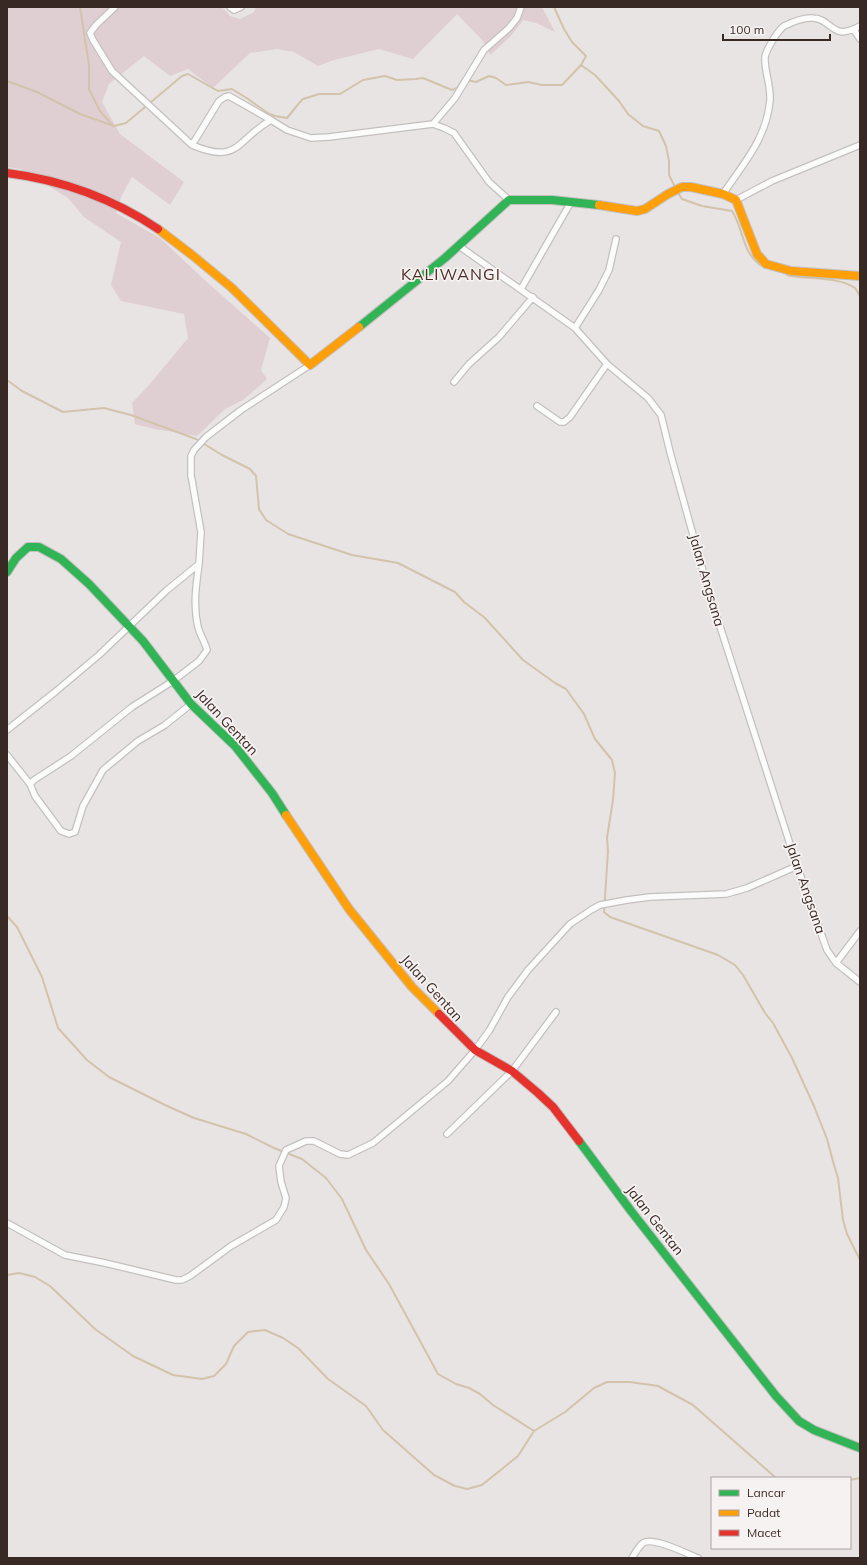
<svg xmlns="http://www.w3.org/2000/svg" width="867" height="1565" font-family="Mulish,sans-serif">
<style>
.green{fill:#e0cfd2}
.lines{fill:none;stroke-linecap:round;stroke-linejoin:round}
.stream{stroke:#d2c3aa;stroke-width:2}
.street-casing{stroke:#c4c0c0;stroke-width:8}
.fast-casing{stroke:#c4bfbf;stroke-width:10}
.slow-casing{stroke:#c4bfbf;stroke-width:10}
.jam-casing{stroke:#c4bfbf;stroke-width:10}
.street{stroke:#fcfbfb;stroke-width:5.5}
.fast{stroke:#30b455;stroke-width:8}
.slow{stroke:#ff9f0a;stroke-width:8}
.jam{stroke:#e5322d;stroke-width:8}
.labels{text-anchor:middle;stroke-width:3.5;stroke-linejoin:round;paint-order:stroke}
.street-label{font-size:14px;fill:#392924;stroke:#f7f2f2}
.quarter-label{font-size:16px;letter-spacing:1px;fill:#492c23;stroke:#f7f2f2}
</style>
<rect width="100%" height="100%" fill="#e8e4e4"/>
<path class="green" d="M7,7h215l8,9 10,3 14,-7 2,-5h286l13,25 -19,-9 -13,-3 -12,16 -21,19 -7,-14 -26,-27 -44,45 -34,-10 -45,11 -16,6 -24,-14 -17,-3 -27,4 -37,35 -25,-19 -18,7 -26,-20 -35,28 -7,18 18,32 64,48 -14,23 -38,-28 -10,18 -6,18 44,25 49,46 61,54 -9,32 6,9 -24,21 -18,9 -28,27 -42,-7 -20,-5 -3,-21 17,-18 39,-47 -4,-24 -63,-13 -10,-16 10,-43 -37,-25 -16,-19 -47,-29 -14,-2z"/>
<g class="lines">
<path class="stream" d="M80,7l9,58v24l11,22 13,15
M554,7l10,22 8,13 14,14 -5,9 14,10 24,26 9,13 15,12 16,5 7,15 3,15v14l6,12
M467,80l9,2 13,-6 7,2 10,7 22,-3 14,3h20l19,-20
M7,81l30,11 43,22 34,12 12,-3 56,-47 6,-2 30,17 14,-2 16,10 21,15 6,2 12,2 13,-16 3,-3 16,-5h21l23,-14 22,-4 12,4 19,-1 7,-1 29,12 5,-2 6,-9
M677,191l5,8 20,7 30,5c13,20 9,44 33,57
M787,275c19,5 51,1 68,13 2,2 3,6 5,8
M7,380l15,11 41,21 41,-4 27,7 65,24 26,16 28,14 6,7 3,33 7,11 22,14 64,21 46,8 57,29 9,10 21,16 38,42 32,23 11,6 18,25 11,25 17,21 3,13 -2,27 -6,38 1,13 -4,61 6,5 108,38 17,10 8,10 22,38 8,10 19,35 22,48 13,33 7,26 4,13 5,42 4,14 13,26
M7,916l10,11 25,50 16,51 29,32 22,17 56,28 29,13 52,16 28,14 28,11 24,19 16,21 24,51 23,34 49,90 18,10 13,4 11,6 13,11 41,26
M7,1275l12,-2 16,4 15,9 45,43 38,27 40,19 29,4 12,-3 12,-12 8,-18 14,-14 17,-2 18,8 15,10 30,31 38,27 17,24 51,45 21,11 12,3 15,-4 36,-29 16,-25 31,-19 29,-24 13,-6h23l28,4 35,19 83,73
M850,1480l10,-2"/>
<defs>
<path id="street" d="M115,7l-19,18 -6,8 3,7 19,31 80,74c47,20 44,-5 79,-25l16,10 24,8 18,-1 104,-13 11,4 10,5 35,49 20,18
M230,7l4,3 7,-3
M854,30l6,9
M433,124l22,-26 29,-48 25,-22 8,-10 4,-11
M192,145l27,-44 6,-4 4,-1 42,24
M723,194c20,-30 44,-56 47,-94 1,-14 -6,-30 -5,-43 1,-6 6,-14 9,-19 3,-4 6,-9 10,-12 8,-4 19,-9 29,-8 20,1 18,24 47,8
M736,200l36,-19 88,-36
M459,246l116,82 32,36 41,34 13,17 9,37 38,137 89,277 30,84 9,13 24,19
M521,289l50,-87
M575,328l24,-38 10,-20 7,-31
M454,382l15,-18 30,-27 34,-40
M537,406l23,16h4l6,-5 37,-53
M191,704l-26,21 -27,16 -35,29 -20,36 -8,26 -6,2 -8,-3 -26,-35 -5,-12 4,-4 37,-24 61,-49 41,-26 26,-20 8,-11c-2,-8 -7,-15 -9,-23 -5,-21 -2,-42 1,-63
M7,730l48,-38 44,-37 68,-65 32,-26 2,-32 -10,-57v-19l3,-6 12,-13 35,-27 69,-45
M7,755l23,29
M836,963l24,-32
M447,1134l65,-63 44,-59
M7,1223l58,32 40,8 71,17h6l8,-4 41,-30 45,-26 8,-13 2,-9 -5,-16 -2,-16 7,-16 20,-9h8l26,13 8,1 25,-12 75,-62 27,-31 14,-19 19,-34 20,-27 42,-46 21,-14 9,-5 27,-5 23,-3 76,-3 21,-6 50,-22
M632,1558c3,-5 7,-12 11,-15 10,-7 44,11 55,15"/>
<path id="fast" d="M359,327l86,-69 64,-58h43l47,5
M7,572l9,-14 12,-11h11l22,12 28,25 54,57 48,63 44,42 37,47 14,22
M579,1141l52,70 145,185 23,25 15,9 46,18"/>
<path id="slow" d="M599,205l38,6 8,-2 23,-15 14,-7h9l32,7 13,6 21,54 9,10 25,7 69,5
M158,229l34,26 40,33 78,77 49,-38
M286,815l63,94 63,78 27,27"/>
<path id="jam" d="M7,173c55,7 105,25 151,56
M439,1014l36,36 37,21 26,22 15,14 26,34"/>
</defs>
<use href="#street" class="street-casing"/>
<use href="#fast" class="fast-casing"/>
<use href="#slow" class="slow-casing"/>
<use href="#jam" class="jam-casing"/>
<use href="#street" class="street"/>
<use href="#fast" class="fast"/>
<use href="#slow" class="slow"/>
<use href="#jam" class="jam"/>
</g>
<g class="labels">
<g class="street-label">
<text transform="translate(707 580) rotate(74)" y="5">Jalan Angsana</text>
<text transform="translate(227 722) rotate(47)" y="5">Jalan Gentan</text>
<text transform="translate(806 888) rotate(71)" y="5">Jalan Angsana</text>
<text transform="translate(432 988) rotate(48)" y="5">Jalan Gentan</text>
<text transform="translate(655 1220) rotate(52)" y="5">Jalan Gentan</text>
</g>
<g class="quarter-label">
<text x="451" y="280">KALIWANGI</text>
</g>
</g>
<rect width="867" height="1565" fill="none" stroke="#392924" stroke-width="16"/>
<rect x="711" y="1477" width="140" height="72" fill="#f7f2f2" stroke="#aba2a0"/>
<rect x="719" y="1490" width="20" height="6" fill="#30b455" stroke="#aba2a0"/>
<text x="747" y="1497" font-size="12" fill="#392924">Lancar</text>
<rect x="719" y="1510" width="20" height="6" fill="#ff9f0a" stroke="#aba2a0"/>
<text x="747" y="1517" font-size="12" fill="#392924">Padat</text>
<rect x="719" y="1530" width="20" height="6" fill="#e5322d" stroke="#aba2a0"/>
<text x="747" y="1537" font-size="12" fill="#392924">Macet</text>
<path d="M723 34v6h107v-6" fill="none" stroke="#392924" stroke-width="2"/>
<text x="729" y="34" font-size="12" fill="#392924" stroke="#f7f2f2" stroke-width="3" paint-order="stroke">100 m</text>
</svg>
